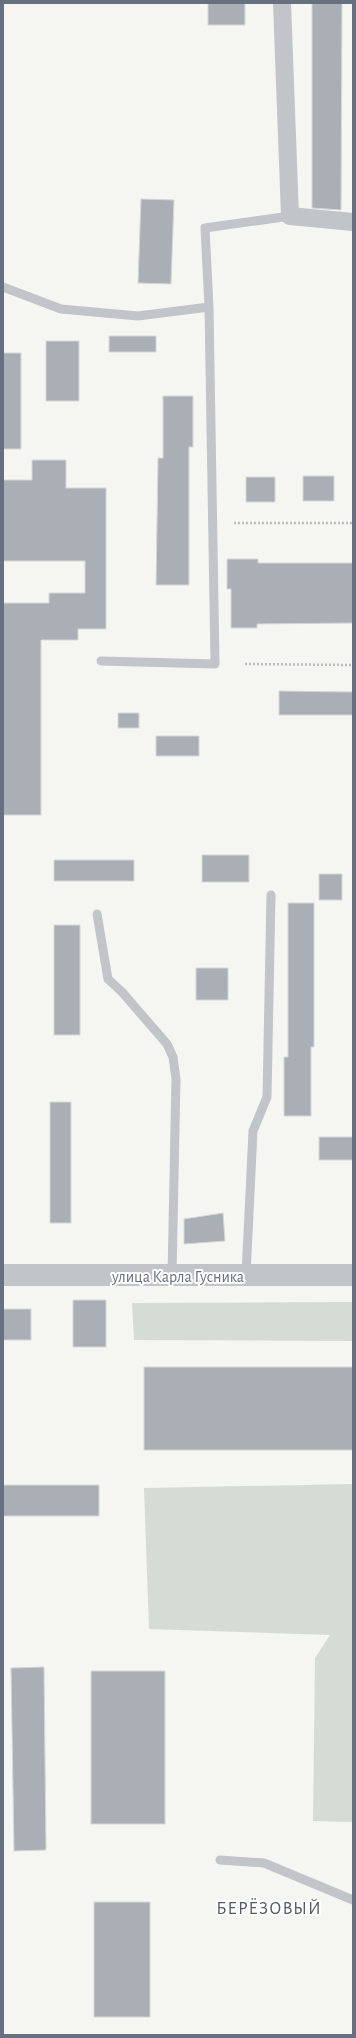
<svg xmlns="http://www.w3.org/2000/svg" width="356" height="2038" font-family="'Alegreya Sans',sans-serif">
<style>
.green{fill:#d5dcd4}
.building{fill:#aaafb6;stroke:#d6d7d5}
.lines{fill:none;stroke-linecap:round;stroke-linejoin:round}
.path{stroke:#bbbcbf;stroke-width:2.5;stroke-dasharray:2 2;stroke-linecap:butt}
.service{stroke:#c1c4c8;stroke-width:9}
.minor{stroke:#c1c4c8;stroke-width:18}
.tertiary{stroke:#c1c4c8;stroke-width:22}
.labels{text-anchor:middle;stroke-width:4;stroke-linejoin:round;paint-order:stroke}
.street-label{font-size:16px;fill:#677081;stroke:#fff}
.quarter-label{font-size:18px;letter-spacing:1px;fill:#545b66;stroke:#fff}
</style>
<rect width="100%" height="100%" fill="#f5f5f2"/>
<path class="green" d="M353,1302v39l-219,-1 -2,-37z
M353,1484v338l-40,-1 2,-163 15,-23 -181,-6 -5,-141z"/>
<path class="building" d="M208,3h37v22h-37z
M312,3h30l-1,207 -29,-2z
M141,199l33,1 -3,84 -33,-1z
M109,336h47v16h-47z
M46,341h33v60h-33z
M3,353h18v96h-18z
M163,396h30v51h-4v138h-33l2,-127h5z
M32,460h34v28h40v141h-28v11h-37v175h-38v-212h46v-10h36v-32h-82v-81h29z
M303,476h31v25h-31z
M246,477h29v25h-29z
M227,559h31v4h95v60l-96,1v4h-26v-39h-4z
M279,691l74,1v23h-74z
M118,713h21v15h-21z
M156,736h43v20h-43z
M202,855h47v27h-47z
M54,860h80v21h-80z
M319,874h23v26h-23z
M288,903h26v144h-3v69h-27v-59h4z
M54,925h26v110h-26z
M196,968h32v32h-32z
M50,1102h21v121h-21z
M319,1137h34v23h-34z
M223,1213l2,28 -41,3v-25z
M73,1300h33v47h-33z
M3,1309h28v31h-28z
M144,1367h209v83h-209z
M3,1485h96v31h-96z
M44,1667l2,183 -32,1 -3,-183z
M91,1671h74v153h-74z
M94,1902h56v115h-56z"/>
<g class="lines">
<path class="path" d="M234,523h119
M245,664l108,1"/>
<path class="service" d="M3,287l58,22 77,7 71,-9 -4,-79 85,-12
M101,661l114,3 -6,-357
M97,914l11,65 14,13 45,52 6,13 3,22 -4,197
M246,1275l7,-144 14,-34 4,-202
M220,1860l44,3 89,37"/>
<path class="minor" d="M282,3l8,213 63,6"/>
<path class="tertiary" d="M3,1275h350"/>
</g>
<g class="labels">
<g class="street-label">
<text x="178" y="1282">улица Карла Гусника</text>
</g>
<g class="quarter-label">
<text x="269" y="1914">БЕРЁЗОВЫЙ</text>
</g>
</g>
<rect width="356" height="2038" fill="none" stroke="#677081" stroke-width="8"/>
</svg>
